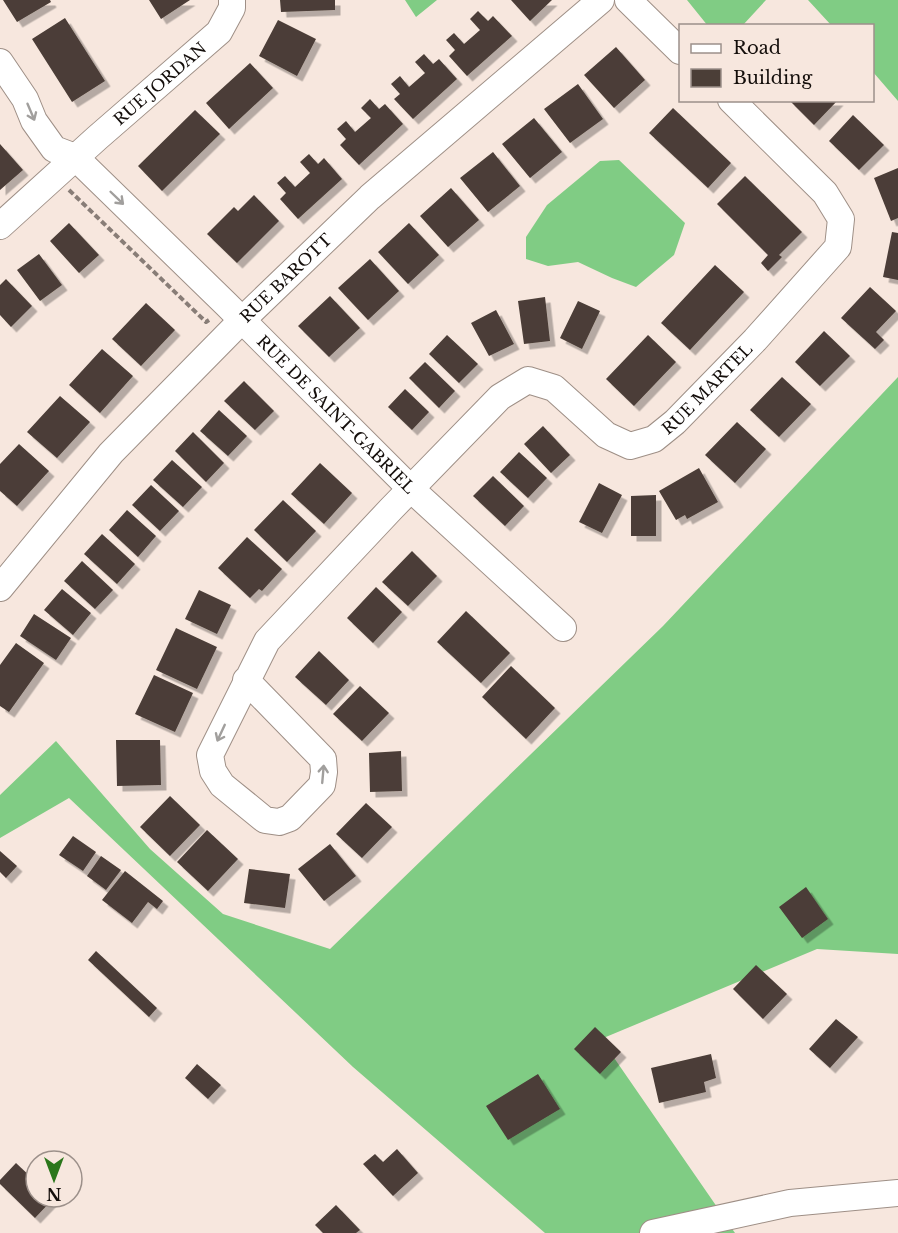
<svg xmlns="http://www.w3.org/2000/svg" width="898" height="1233" font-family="'Libre Baskerville',serif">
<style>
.forest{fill:#80cc84}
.building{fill:#4b3e37;filter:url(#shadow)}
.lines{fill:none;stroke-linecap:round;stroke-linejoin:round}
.minor-casing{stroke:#9e8f86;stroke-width:28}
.path{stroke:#887d77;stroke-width:4;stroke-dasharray:6 3;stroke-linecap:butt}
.minor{stroke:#fff;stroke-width:26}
.oneway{stroke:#a19f9d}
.labels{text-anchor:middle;stroke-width:6;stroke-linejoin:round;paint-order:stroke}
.street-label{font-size:16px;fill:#140e0b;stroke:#f7e7de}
</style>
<defs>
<filter id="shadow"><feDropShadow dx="5.5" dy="5.5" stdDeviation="0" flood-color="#0004"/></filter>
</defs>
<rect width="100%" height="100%" fill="#f7e7de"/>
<path class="forest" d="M405,0h32l-21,17z
M687,0h79l-23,25 -35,1z
M808,0h90v101l-25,-29 -1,-46 -41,-1z
M619,160l66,63 -11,32 -38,32 -24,-9 -34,-16 -30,4 -22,-7v-22l21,-32 53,-44z
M898,377v577l-81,-5 -216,90 134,194h-190l-192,-166 -284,-269 -69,40v-43l56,-54 94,108 73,65 107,35 333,-323z"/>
<path class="building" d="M3,0h47l1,2 -34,20z
M149,0h41l-29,19z
M280,0h55v10l-54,2z
M511,0h41l-22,21z
M478,11l10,10 5,-5 19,20 -45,40 -18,-20 6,-6 -9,-10 8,-7 10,11 16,-14 -10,-11z
M65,18l40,63 -33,21 -40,-63z
M278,20l38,19 -19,37 -38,-20z
M616,47l29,33 -31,28 -30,-33z
M424,54l9,10 6,-5 18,20 -44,40 -19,-20 6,-5 -9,-10 9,-8 9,11 16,-14 -10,-11z
M250,63l23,25 -44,41 -23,-26z
M578,84l25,35 -33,24 -26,-34z
M370,99l9,10 6,-5 18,20 -44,41 -19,-20 6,-6 -9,-10 9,-8 9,11 16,-14 -10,-10z
M789,100h49l-24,25z
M673,108l58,55 -23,25 -59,-55z
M195,110l25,24 -58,57 -24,-25z
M853,115l31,30 -25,25 -30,-29z
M534,118l28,34 -32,26 -28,-34z
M0,144l23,26 -23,20z
M493,152l27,34 -32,26 -28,-34z
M309,154l9,10 6,-6 18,21 -44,40 -18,-20 6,-6 -9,-10 8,-7 10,11 15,-14 -10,-11z
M898,168v50l-7,3 -17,-43z
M745,176l57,56 -23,23 3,2 -14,14 -7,-8 7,-8 -51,-51z
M451,188l28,32 -31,27 -28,-31z
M254,195l25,26 -42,42 -30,-29 27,-27 4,4z
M69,223l30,32 -20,18 -29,-32z
M409,223l30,32 -31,29 -30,-32z
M892,232l6,1v47l-15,-3z
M39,254l23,31 -22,16 -23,-31z
M370,259l29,32 -31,29 -30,-32z
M715,265l29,27 -54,58 -29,-27z
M6,279l26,27 -21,21 -11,-12v-30z
M870,287l26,24 -20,21 8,8 -9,9 -34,-31z
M330,296l30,32 -31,29 -31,-31z
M545,297l5,44 -26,3 -6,-43z
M578,301l22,10 -18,38 -22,-11z
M146,303l29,27 -34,36 -29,-27z
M496,310l18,34 -25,12 -18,-33z
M824,331l26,25 -30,30 -25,-24z
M447,335l31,29 -19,19 -30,-29z
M648,335l28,27 -42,44 -28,-27z
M102,349l31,27 -33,37 -31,-28z
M425,362l30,29 -16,17 -30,-30z
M782,377l29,27 -32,33 -29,-27z
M244,381l30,30 -19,19 -31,-29z
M405,389l24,23 -17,18 -24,-23z
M60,396l30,26 -33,36 -30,-26z
M219,410l28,26 -19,20 -28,-25z
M737,422l29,27 -31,34 -30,-28z
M543,426l27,29 -19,18 -27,-29z
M193,432l31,31 -18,19 -31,-31z
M19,444l30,27 -32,35 -17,-15v-27z
M519,452l28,26 -19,20 -28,-26z
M172,460l30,27 -19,20 -30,-27z
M320,463l32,30 -28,31 -33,-30z
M699,468l19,34 -31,17 -2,-4 -9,5 -17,-29z
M493,476l31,30 -19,20 -32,-30z
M599,483l23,12 -20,38 -23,-11z
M151,485l28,26 -19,20 -28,-26z
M656,495v41h-25v-40z
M283,500l33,31 -29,31 -33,-32z
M127,510l29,26 -18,21 -29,-27z
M102,534l33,30 -18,20 -33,-30z
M247,537l35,32 -20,22 -3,-2 -9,9 -32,-30z
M412,551l25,25 -29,30 -26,-24z
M82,561l31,29 -18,19 -31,-28z
M376,587l26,25 -29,31 -26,-25z
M62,589l29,24 -18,22 -29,-25z
M199,590l32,15 -14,29 -32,-15z
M466,611l44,42 -29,30 -44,-41z
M34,614l37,24 -15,22 -36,-24z
M176,628l41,19 -20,42 -41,-19z
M16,643l28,20 -35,49 -9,-6v-41z
M319,651l30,29 -23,25 -31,-28z
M511,666l44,42 -29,31 -44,-42z
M154,675l39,18 -18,39 -40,-18z
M360,686l29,27 -27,28 -29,-27z
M116,740h44l1,45 -44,1z
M401,751l1,40 -32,1 -1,-39z
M170,796l30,29 -30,31 -30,-29z
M366,803l26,24 -30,31 -26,-24z
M207,830l31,29 -30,32 -31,-29z
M73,836l23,16 -13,19 -24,-16z
M330,844l26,32 -32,25 -26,-32z
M0,851l17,15 -11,12 -6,-6z
M101,856l20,14 -15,20 -19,-14z
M249,869l41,5 -5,34 -41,-5z
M125,871l38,30 -6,8 -9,-7 -16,21 -30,-23z
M806,887l22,32 -26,19 -23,-31z
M96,951l61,57 -8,9 -61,-57z
M756,965l31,29 -24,25 -30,-30z
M836,1019l22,18 -28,31 -21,-19z
M595,1027l26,25 -21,22 -26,-25z
M711,1054l5,24 -12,4 2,10 -47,11 -8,-35z
M197,1064l24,21 -13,14 -23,-21z
M538,1074l22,35 -52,31 -22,-34z
M397,1149l21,24 -25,23 -30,-32 12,-10 8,8z
M16,1163l20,19v15h16l1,2 -18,19 -35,-34v-4z
M336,1205l24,25 -4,3h-33l-8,-8z"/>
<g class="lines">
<defs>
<g id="minor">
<path d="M628,0l52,51"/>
<path id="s1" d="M0,62l25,37 9,22 20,28 21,8 151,147 185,185 152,139"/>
<path id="s2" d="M0,226l97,-88 122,-106 13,-24v-8"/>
<path id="s3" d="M0,588l111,-135 131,-133 128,-123 231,-197"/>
<path id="s4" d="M246,680l77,79 1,13 -2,13 -32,33 -11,4 -14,-2 -43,-35 -9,-14 -3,-16 57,-114 124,-132 109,-112 28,-17 26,8 52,47 24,11 24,-7 21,-17 80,-82 83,-93 3,-28 -16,-26 -94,-93"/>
<path d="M653,1233l137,-30 108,-10"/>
</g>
</defs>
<use href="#minor" class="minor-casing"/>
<path class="path" d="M69,190l137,132 3,-2"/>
<use href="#minor" class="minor"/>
</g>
<defs><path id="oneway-shaft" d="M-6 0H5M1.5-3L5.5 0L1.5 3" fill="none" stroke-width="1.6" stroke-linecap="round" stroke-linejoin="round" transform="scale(1.5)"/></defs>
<g class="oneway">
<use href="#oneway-shaft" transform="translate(31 112) rotate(67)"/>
<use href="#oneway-shaft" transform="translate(117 198) rotate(44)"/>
<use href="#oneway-shaft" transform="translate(221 733) rotate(115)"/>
<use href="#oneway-shaft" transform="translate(323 774) rotate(-85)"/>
</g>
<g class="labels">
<g class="street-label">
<text dy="6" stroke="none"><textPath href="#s2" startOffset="214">RUE JORDAN</textPath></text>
<text dy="6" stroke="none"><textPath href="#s3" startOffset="422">RUE BAROTT</textPath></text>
<text dy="6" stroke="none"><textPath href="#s4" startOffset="1016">RUE MARTEL</textPath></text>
<text dy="6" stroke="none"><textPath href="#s1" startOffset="492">RUE DE SAINT-GABRIEL</textPath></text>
</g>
</g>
<rect x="679" y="24" width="195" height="78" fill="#f7e7de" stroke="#9c908a" stroke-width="1.5"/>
<rect x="691" y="44" width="30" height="9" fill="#ffffff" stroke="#9c908a" stroke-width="1.5"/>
<text x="733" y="54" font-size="18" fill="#140e0b">Road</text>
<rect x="691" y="69" width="30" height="18" fill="#4b3e37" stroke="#9c908a" stroke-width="1.5"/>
<text x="733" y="84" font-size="18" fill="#140e0b">Building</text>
<g transform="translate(54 1179) rotate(180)"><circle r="28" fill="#f7e7de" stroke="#9c908a" stroke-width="1.5"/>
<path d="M0-4.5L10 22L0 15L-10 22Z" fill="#2b761b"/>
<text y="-9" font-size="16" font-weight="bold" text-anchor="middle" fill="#140e0b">N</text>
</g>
</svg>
